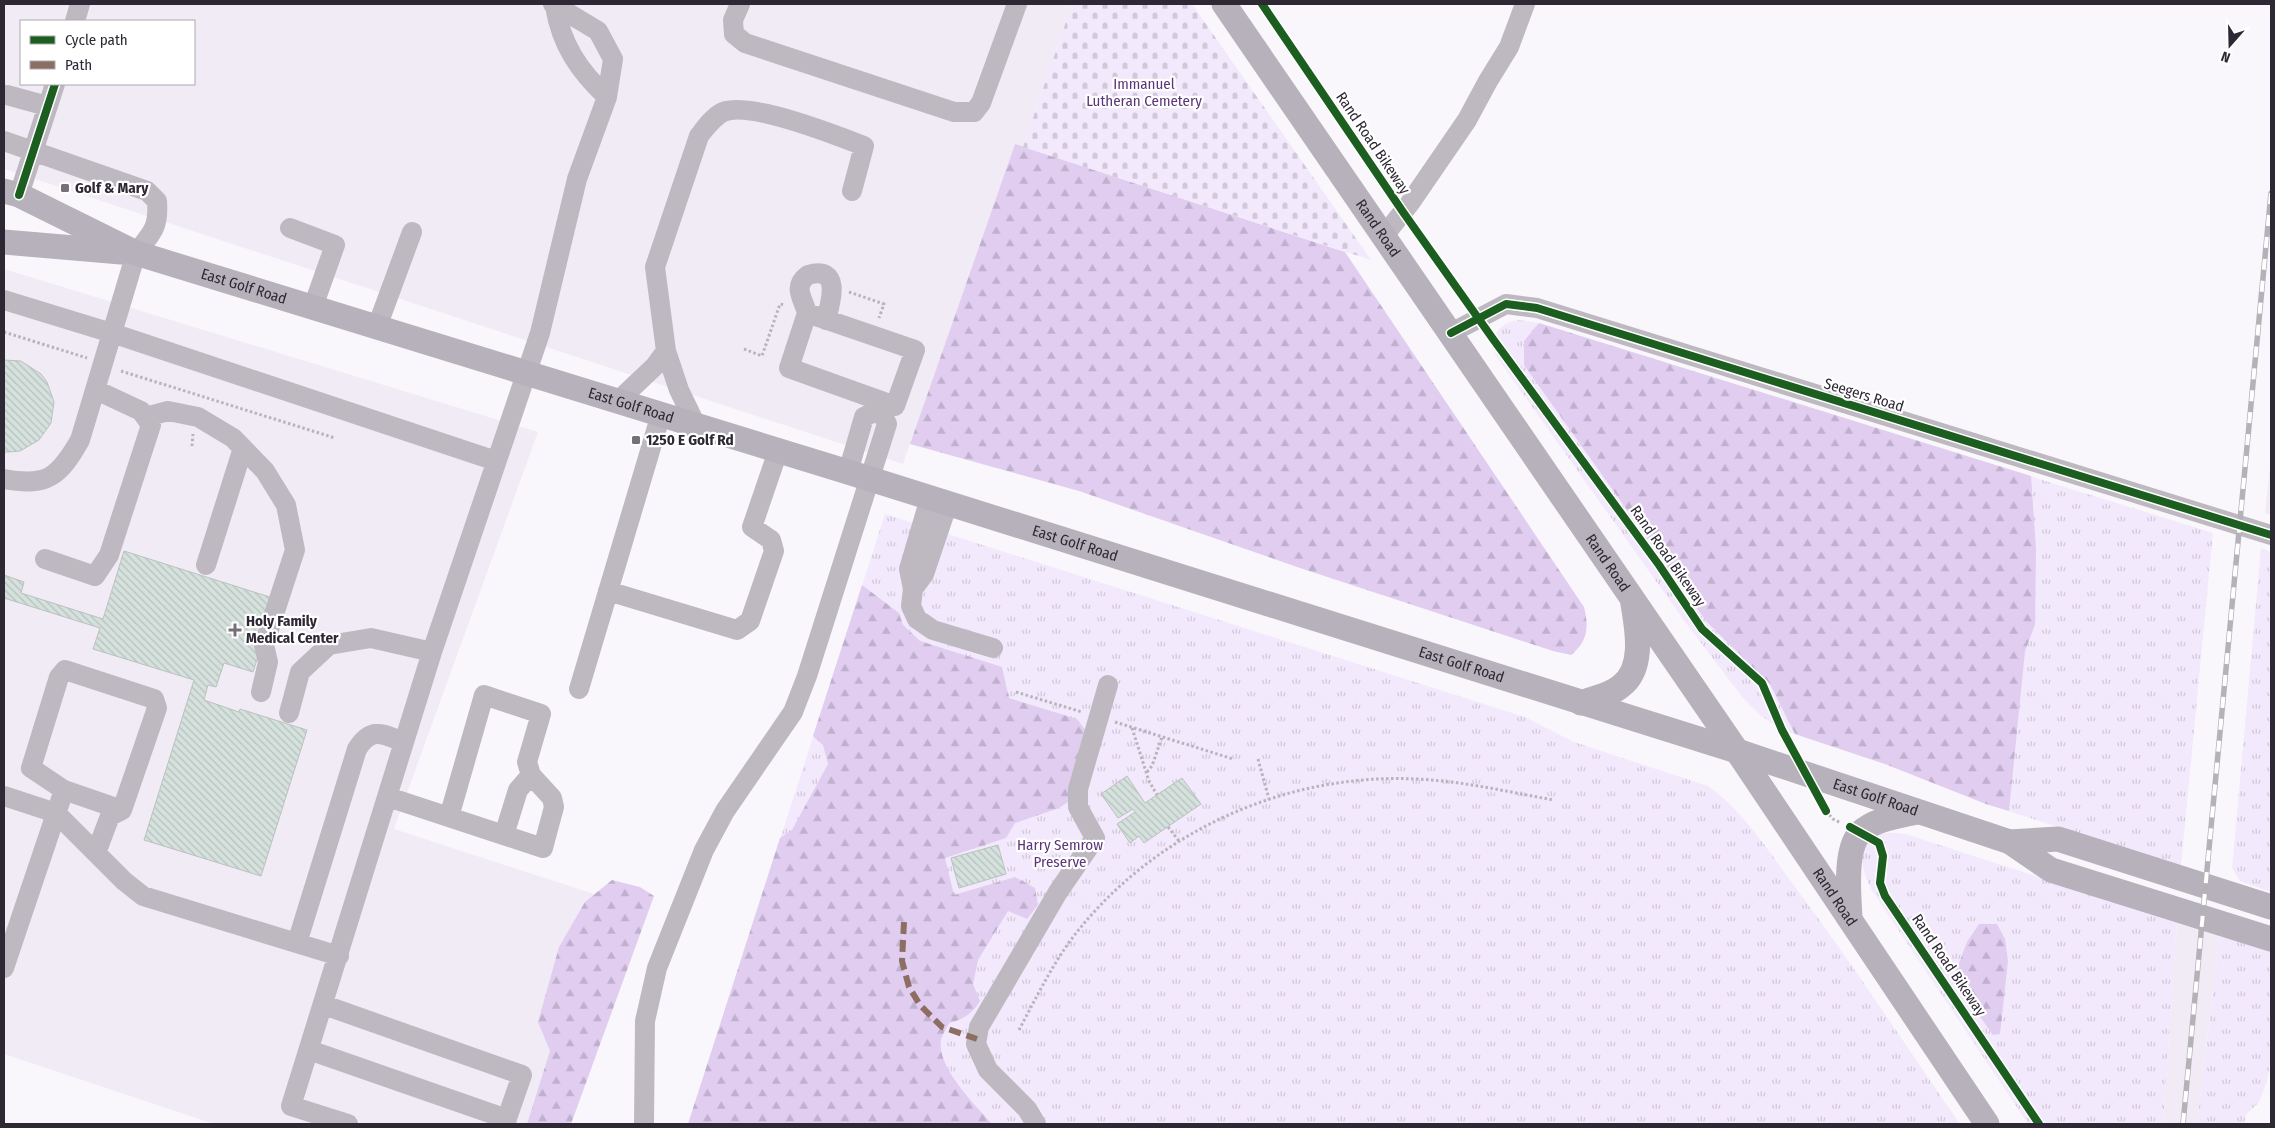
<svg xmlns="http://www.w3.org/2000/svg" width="2275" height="1128" font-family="'Fira Sans Condensed',sans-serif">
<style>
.built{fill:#f1ebf6;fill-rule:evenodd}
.grass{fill:url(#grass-tufts)}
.forest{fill:url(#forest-firs)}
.cemetery{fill:url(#cemetery-stones)}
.building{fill:url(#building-back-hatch);stroke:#bbc1bf}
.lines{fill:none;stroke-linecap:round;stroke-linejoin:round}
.path{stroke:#b7b4bb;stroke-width:3;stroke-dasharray:2.5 2.5;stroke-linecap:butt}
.minor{stroke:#beb9c1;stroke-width:20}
.major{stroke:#b6b1ba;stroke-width:25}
.rail-casing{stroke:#b4b1b8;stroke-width:5.5}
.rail{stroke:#fff;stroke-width:4;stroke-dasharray:11;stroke-linecap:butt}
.quiet{stroke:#8d6e63;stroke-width:6;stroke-dasharray:12 6;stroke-linecap:butt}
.cycleway-casing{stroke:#fff;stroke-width:11}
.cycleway{stroke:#1b5e20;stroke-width:8}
.poi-dot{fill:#75707a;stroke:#fff;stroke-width:2}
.labels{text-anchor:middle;stroke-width:4.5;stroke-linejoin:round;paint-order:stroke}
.park-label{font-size:15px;fill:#5c347a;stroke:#fff}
.street-label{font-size:15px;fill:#2e2834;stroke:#fff}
.poi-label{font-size:15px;font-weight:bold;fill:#2e2834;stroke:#fff;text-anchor:start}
</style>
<defs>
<pattern id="grass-tufts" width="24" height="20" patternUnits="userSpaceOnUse" patternTransform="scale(1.25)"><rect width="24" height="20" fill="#f3e9fc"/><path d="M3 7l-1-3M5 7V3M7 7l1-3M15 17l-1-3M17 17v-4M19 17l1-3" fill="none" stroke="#d1c8d9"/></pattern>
<pattern id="forest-firs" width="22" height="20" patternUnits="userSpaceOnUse" patternTransform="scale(1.25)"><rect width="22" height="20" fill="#e0cdf0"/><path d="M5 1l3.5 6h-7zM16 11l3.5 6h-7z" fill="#c0b0ce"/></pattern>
<pattern id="cemetery-stones" width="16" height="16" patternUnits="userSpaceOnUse" patternTransform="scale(1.25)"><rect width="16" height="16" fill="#f3e9fc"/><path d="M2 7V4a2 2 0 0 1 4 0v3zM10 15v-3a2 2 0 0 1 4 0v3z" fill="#d1c8d9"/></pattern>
<pattern id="building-back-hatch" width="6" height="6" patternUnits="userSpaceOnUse" patternTransform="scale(1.25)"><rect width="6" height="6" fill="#d5e1dc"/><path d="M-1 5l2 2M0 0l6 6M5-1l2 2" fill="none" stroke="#b7c1bd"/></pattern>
</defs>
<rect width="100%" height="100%" fill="#faf7fc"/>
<path class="built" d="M4,4h1068l-49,143 -8,-3 -112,320 -899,-295zM21,21h173v63h-173z
M4,269l534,163 -144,397 231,75 -80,220h-331l-210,-70z
M2271,457v58l-6,-2z
M2177,922l43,11 -23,191h-34z"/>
<path class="grass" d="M1519,320l19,3 675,210 -32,333 -195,-62 -101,-40 -103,-34 -21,-14 -18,-18 -58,-76 -189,-266c-6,-21 2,-33 23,-36z
M885,514l640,203 49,25 134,44c34,24 57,60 82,94 59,79 114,163 170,244h-1272z
M2261,548l10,4v340l-31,-11 -8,-13z
M1888,833l18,1 271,88 -14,202h-135l-157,-235c-11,-23 -18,-51 17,-56z
M2220,933l51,17v108l-4,24 -8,20 -13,13 -2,9h-47z"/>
<path class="forest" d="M1015,144l330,108 239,355c5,20 4,34 -13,48l-18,-4 -256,-84 -218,-76 -169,-47z
M1539,323l492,153 5,74 -1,75 -10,26 -16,160 -23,-7 -101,-40 -90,-30 -25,-50 -64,-63 -182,-256v-24z
M862,585l37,28 4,12 17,16 82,26 7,31 68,21 9,12 -18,71 -9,6 -44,15 -9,15 -61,20 9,37 61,-18 20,11 3,17 -11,14 -19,-8 -30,49 -5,24 7,17c-8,13 -16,18 -31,22 -2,5 -7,12 -8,17 -5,27 35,66 51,84h-304l92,-286 12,-8 36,-66 -5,-19 -10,-9z
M612,880l28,7 14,9 -83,228h-44l23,-73 -12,-29 21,-75 26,-45z
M1979,924h18l8,15 3,22 -8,73 -7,1 -40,-56 14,-37z"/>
<path class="cemetery" d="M1072,4h120l179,256 -348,-113z"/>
<path class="building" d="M4,360l17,1 20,13 6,8 7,20 -3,21 -12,17 -19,11 -11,1h-5z
M124,551l152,48 -23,73 -29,-9 -8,24 -8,-2 -4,15 35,12 1,-3 67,21 -46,146 -117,-36 50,-160 -101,-31 7,-21 -96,-30v-23l20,7 -3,11 82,26z
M1127,776l18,27 37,-25 19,26 -57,39 -5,-7 -9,7 -13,-19 18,-12 -2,-3 -15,9 -17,-24z
M998,845l8,29 -47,14 -8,-30z"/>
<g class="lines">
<path class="path" d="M849,292l35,12 -5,14
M4,332l83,26
M744,349l18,7 18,-52 5,1
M121,371l214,67
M192,446l1,-12
M1016,692l66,20
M1115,722l118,37
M1132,728l17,53 8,14
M1258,759l11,40
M1147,772l5,-6 10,-29
M1826,811l7,8 8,4
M1168,827l11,14
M1019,1030c16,-30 31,-61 51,-89 83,-111 223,-173 361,-161 41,3 82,13 123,20"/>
<path class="minor" d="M740,4l-7,16 1,14 11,9 209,69h20l7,-9 36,-99
M555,6c6,38 24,65 52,91
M75,21l5,-17
M7,95l40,11
M4,141l143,50 10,10c2,27 -5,32 -21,52l-56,187c-21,37 -33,47 -76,39
M19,195l36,-111
M290,228l45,17 -22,62
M1383,237l27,-34 57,-83 21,-39 21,-34 16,-43
M4,300l111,34 381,127
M807,313l108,37 -20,56 -106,-38z
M807,313c-4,-15 -15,-26 1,-38 34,-10 23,27 18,45
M377,327l35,-95
M1451,333l55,-29 31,4 734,227
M618,401l37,-35 11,-15
M146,417l22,-6 30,6 35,21 32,33 21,34 9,45 -31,95 4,17 -7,30
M696,425l-17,-35 -13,-39 -11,-84 44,-131c7,-9 14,-19 24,-24 26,-11 113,23 141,34l-12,45
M848,472l16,-55 16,-8
M930,498l-21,71 4,20 -2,17 6,13 16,11 60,18
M45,559l50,17 14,-21 42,-130 -10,-14 -45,-21
M206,565l37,-117
M913,589l11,-15 24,-71
M608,591l129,39 13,-9 24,-70 -3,-11 -19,-13 26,-76
M579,689l82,-275
M289,713l11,-41 29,-27 42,-7 61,14
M64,790l58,20
M4,796l52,17 68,68 19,15 196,60
M388,797l155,51 11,-41 -2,-9 -21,-23 -4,-13 14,-48 -57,-19 -35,122
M504,835l14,-45 13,-15
M297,943l60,-194c15,-23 25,-15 47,-7
M4,968l60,-178 -33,-22 28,-91 6,-7 89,29 3,9 -35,102 -12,6 -14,37
M324,1005l198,70 -17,49
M309,1050l198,69
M348,1124l-57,-18 141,-454 108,-319 37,-154 30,-82 6,-38 -15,-28 -45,-27
M644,1124l1,-103 12,-53 47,-118 21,-39 68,-99 14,-36 74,-233 6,-19 -7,-15 2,-8
M1036,1124l-9,-15 -39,-39 -12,-26 3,-17 79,-135 37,-54 -17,-31v-18l30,-104"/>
<g class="major">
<path id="s1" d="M1224,4l513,747 250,373"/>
<path id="s2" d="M4,191l15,4 117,58 712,219 889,279 273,91 41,28 220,69"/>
<path d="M4,242l117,10"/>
<path d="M1581,703c13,-5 30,-8 40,-17 24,-18 16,-57 12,-82"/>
<path d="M2010,842l48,-3 213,68"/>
<path d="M1850,919c-1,-23 -6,-69 10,-86 14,-14 39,-17 57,-21"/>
</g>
<defs>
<path id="rail" d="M2183,1124l88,-931"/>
</defs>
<use href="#rail" class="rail-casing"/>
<use href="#rail" class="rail"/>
<path class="quiet" d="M904,922l-2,39 7,26 11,18 22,22 35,12"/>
<defs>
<path id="cycleway" d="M1262,4l141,208 90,127 166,226 43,64 60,54 20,47 44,81
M19,195l36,-111
M1451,333l55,-29 31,4 734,227
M1850,827l29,16 4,13 -3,27 5,13 154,228"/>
</defs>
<use href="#cycleway" class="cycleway-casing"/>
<use href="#cycleway" class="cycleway"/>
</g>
<g class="poi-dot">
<rect x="60" y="183" width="10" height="10" rx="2.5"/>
<rect x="631" y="435" width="10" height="10" rx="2.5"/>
<path d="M232.5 622.5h5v5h5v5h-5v5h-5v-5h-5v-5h5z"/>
</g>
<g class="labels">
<g class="park-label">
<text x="1144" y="89">Immanuel<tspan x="1144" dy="17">Lutheran Cemetery</tspan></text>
<text x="1060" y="850">Harry Semrow<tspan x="1060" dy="17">Preserve</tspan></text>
</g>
<g class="street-label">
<text transform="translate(1373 143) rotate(56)" y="5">Rand Road Bikeway</text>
<text dy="5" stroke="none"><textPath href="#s1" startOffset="272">Rand Road</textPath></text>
<text dy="5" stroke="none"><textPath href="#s2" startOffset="259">East Golf Road</textPath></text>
<text transform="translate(1864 395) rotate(17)" y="5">Seegers Road</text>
<text dy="5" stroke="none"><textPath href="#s2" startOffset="664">East Golf Road</textPath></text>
<text dy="5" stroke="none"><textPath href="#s2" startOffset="1129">East Golf Road</textPath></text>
<text transform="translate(1668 556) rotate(55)" y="5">Rand Road Bikeway</text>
<text dy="5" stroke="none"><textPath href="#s1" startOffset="678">Rand Road</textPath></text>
<text dy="5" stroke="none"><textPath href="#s2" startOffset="1534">East Golf Road</textPath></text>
<text dy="5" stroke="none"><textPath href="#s2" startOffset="1969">East Golf Road</textPath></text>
<text dy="5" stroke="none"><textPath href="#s1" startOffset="1082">Rand Road</textPath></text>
<text transform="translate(1949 965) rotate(56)" y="5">Rand Road Bikeway</text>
</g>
<g class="poi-label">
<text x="75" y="193">Golf &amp; Mary</text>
<text x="646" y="445">1250 E Golf Rd</text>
<text x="246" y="626">Holy Family<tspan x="246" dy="17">Medical Center</tspan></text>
</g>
</g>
<rect width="2275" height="1128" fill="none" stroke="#2e2834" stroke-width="10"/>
<rect x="20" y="20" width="175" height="65" fill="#ffffff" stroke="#aba9ae"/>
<rect x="30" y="36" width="25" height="8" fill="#1b5e20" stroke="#aba9ae"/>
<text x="65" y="45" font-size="15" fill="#2e2834">Cycle path</text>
<rect x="30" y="61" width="25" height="8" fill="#8d6e63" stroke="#aba9ae"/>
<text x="65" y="70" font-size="15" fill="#2e2834">Path</text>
<g transform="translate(2230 45) rotate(200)" stroke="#ffffff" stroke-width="4" paint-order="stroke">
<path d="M0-4L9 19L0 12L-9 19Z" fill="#2e2834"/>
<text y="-8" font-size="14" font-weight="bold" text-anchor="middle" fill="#2e2834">N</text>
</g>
</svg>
